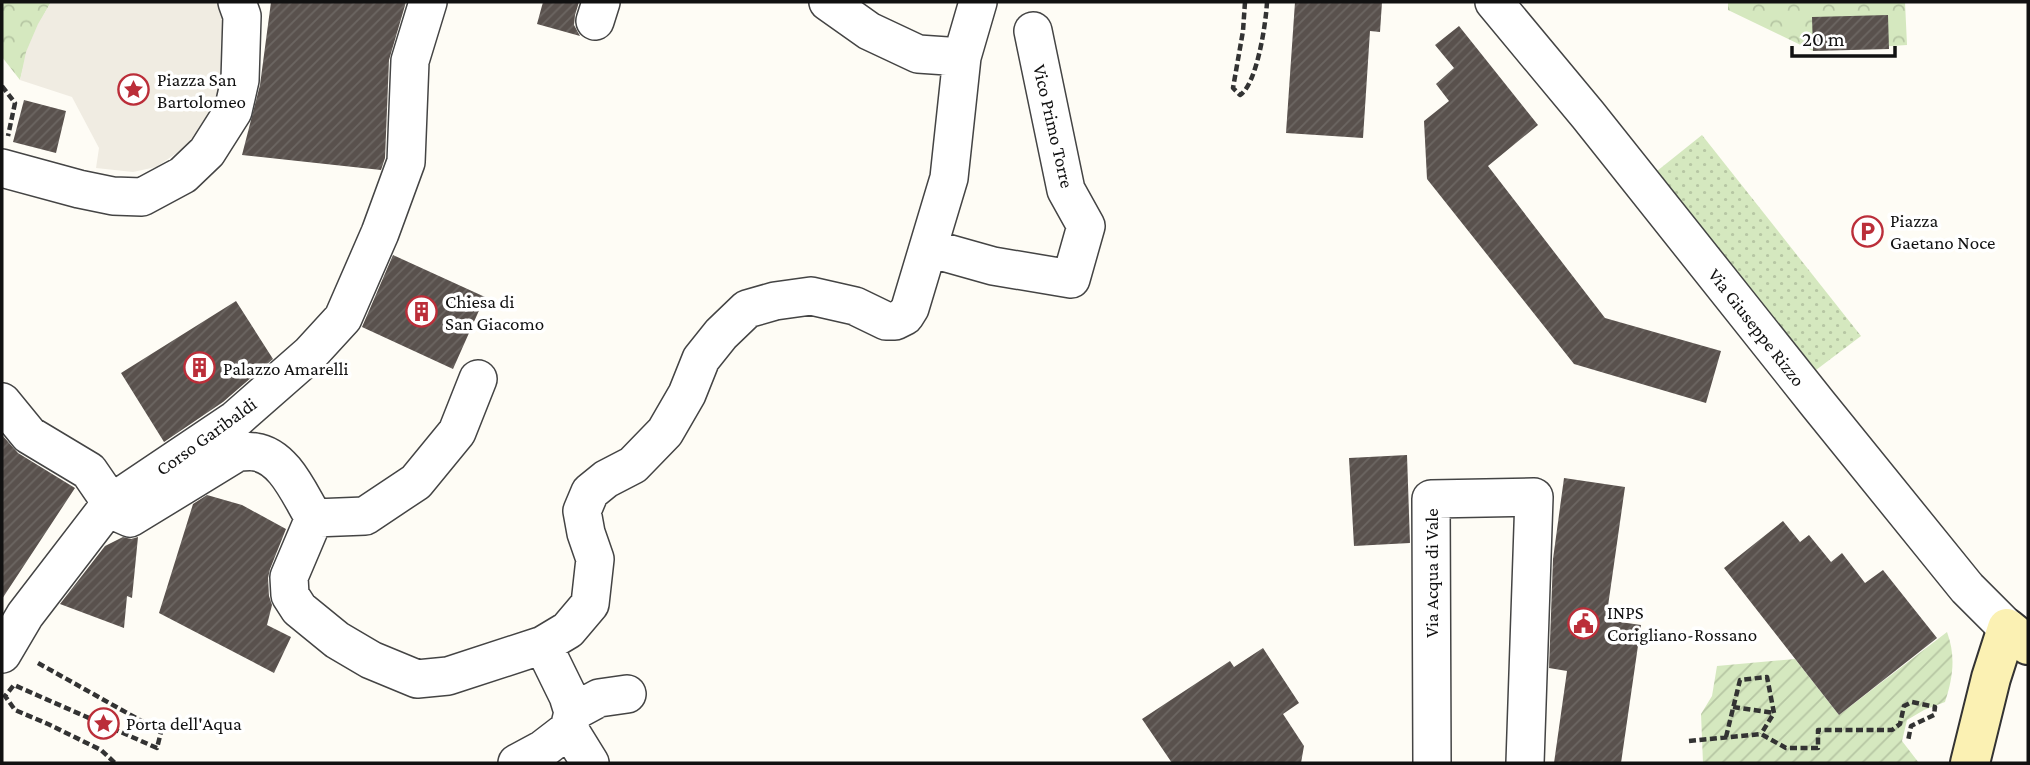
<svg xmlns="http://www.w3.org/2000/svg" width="2030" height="765" font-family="'Crimson Pro',serif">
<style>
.grass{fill:url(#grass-dots)}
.park{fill:url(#park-crowns)}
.garden{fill:url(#garden-furrows)}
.plaza{fill:#f0ece2}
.building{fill:url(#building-hatch)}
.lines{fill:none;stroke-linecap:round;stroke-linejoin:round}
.minor-casing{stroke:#444;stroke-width:40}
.secondary-casing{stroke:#333;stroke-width:42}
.path{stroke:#333;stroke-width:4.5;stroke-dasharray:7 3.5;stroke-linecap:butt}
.minor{stroke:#fff;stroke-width:37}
.secondary{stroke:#fbf1b3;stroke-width:38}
.labels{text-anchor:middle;stroke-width:7;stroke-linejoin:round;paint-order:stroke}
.poi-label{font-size:19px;fill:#111;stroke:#fff;text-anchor:start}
.street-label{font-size:19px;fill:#111;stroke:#fff}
</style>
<defs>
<pattern id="grass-dots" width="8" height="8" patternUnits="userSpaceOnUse" patternTransform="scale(1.75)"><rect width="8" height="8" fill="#d5e8bf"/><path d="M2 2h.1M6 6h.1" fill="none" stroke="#b6c6a3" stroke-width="1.8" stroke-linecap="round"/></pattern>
<pattern id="park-crowns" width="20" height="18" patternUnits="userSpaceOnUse" patternTransform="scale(1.75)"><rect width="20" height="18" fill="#d5e8bf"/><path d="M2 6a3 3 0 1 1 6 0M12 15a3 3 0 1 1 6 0" fill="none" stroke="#b6c6a3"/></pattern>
<pattern id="garden-furrows" width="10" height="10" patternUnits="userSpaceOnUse" patternTransform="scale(1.75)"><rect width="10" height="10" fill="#d5e8bf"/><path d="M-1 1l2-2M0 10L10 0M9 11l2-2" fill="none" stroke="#b6c6a3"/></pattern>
<pattern id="building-hatch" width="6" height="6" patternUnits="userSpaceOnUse" patternTransform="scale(1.75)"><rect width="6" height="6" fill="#59514d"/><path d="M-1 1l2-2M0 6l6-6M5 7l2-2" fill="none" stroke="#6c6662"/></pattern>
</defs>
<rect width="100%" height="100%" fill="#fefcf5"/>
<path class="grass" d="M1702,135l159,201 -45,34 -159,-199z"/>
<path class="park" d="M2,2h49c-15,25 -24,50 -31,78l-18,-23z
M1728,2h177l2,43 -94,6 -85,-41z"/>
<path class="garden" d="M1947,632c9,24 6,46 -2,70l-21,8 -17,10 -5,21 17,22h-216l-2,-49 11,-18 5,-30 78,-7 44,56z"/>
<path class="plaza" d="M51,2h169l7,17 -3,63 -17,41 -26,27 -25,17 -23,5 -37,-4 3,-20 -27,-51 -52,-17 6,-28 12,-28z"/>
<path class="building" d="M271,2h135l-17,58 -4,98 -4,12 -139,-15 18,-70z
M543,2h36l-4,13 -1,10 6,11 -43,-12z
M1295,2h87l-2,30 -10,-1 -7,107 -77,-5z
M1888,15l1,34 -76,2 -1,-34z
M1459,26l79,99 -50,41 117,152 116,33 -15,52 -132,-39 -147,-185 -3,-58 25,-20 -13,-17 18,-16 -19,-23z
M24,100l42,11 -10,42 -43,-11z
M393,255l92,42 -32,72 -91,-42z
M236,301l37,58 -50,43 -59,40 -43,-69z
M2,435l16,18 57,35 -73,111z
M1407,455l3,88 -56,3 -5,-88z
M1564,478l61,9 -19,133 35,5 -20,138h-67l13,-92 -18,-3 4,-109z
M207,495l35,10 44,24 -16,40 -2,9 1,18 3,9 -5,20 24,12 -17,36 -115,-60 34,-109z
M1783,521l17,21 9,-7 22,27 11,-9 23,30 18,-13 54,68 -98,77 -115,-147z
M123,537l8,2 7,-2 -6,61 -5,-2 -3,32 -64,-24 45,-58z
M1263,648l36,55 -16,11 21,32 -3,17h-129l-30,-44 88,-58 4,6z"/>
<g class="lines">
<defs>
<path id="minor" d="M828,2l41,29 49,23 44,3
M1494,2l94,113 230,289 149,184 40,40
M595,21l6,-19
M2,168l77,21 34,7 29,1 41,-22 24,-23 26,-41 7,-31 2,-64 -5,-14
M929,248l64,18 78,13 15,-53 -20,-36 -33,-159
M2,402l27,33 60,36 22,32 10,11 9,4 108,-66c6,0 12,-1 17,0 30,4 45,44 59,66
M314,518l-25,59 1,18 9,14 38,31 34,20 46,19 31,-3 95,-31 25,-15 22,-26 5,-45 -9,-26 -4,-22 8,-19 16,-13 27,-14 32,-33 22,-38 14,-35 20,-25 26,-25 28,-8 36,-5 44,10 31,15h9l10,-5 5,-8 39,-130 13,-121 16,-55
M314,518l51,-2 51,-34 41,-50 21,-53
M543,645l25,51 5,16 -4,17 21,34
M2,654l23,-39 86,-112 125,-84 74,-65 33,-36 37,-85 26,-71 4,-101 18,-59
M573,712l26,-14 28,-4
M517,763l26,-14 26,-20
M1432,763l-1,-264 103,-2 -9,266"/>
<path id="secondary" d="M1970,763l21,-85 16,-50 21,17"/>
</defs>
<use href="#minor" class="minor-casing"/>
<use href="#secondary" class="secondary-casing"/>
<path class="path" d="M1245,2l-2,29 -10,57 7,7c17,-11 26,-72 27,-93
M2,86l13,17 -7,33
M38,663l123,69 -4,16 -143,-63 -9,11 10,14 33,14 53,26 14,13
M1733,707l41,6
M1726,737l14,-57 27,-3 7,36 -13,21
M1689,741l72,-7 25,14h32v-18h74l8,-6 4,-18 8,-4 23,5 -1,8 -23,11 -3,15"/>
<use href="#minor" class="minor"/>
<use href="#secondary" class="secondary"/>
</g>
<defs>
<symbol id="sight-ring" viewBox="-11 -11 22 22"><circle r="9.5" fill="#fff" stroke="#bb2e39" stroke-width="1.5"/><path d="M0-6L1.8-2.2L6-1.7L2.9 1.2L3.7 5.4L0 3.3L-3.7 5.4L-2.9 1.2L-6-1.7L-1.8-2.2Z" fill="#bb2e39"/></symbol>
<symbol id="parking-ring" viewBox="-11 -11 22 22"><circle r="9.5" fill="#fff" stroke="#bb2e39" stroke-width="1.5"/><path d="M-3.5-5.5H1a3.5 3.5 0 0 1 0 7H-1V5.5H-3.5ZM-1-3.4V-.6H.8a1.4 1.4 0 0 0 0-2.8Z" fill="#bb2e39"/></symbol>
<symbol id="building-ring" viewBox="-11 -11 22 22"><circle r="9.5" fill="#fff" stroke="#bb2e39" stroke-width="1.5"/><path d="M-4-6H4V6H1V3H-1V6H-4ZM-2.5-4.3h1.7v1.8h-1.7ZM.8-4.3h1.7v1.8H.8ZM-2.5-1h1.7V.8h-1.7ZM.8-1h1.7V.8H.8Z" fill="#bb2e39"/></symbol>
<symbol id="civic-ring" viewBox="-11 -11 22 22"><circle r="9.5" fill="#fff" stroke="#bb2e39" stroke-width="1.5"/><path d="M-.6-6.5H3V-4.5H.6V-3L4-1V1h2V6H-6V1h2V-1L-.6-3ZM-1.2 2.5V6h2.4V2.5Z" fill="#bb2e39"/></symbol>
</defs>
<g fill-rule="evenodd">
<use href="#sight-ring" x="116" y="72" width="35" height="35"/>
<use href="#parking-ring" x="1850" y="214" width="35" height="35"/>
<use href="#building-ring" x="404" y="294" width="35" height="35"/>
<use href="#building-ring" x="182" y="350" width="35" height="35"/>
<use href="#civic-ring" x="1566" y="606" width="35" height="35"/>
<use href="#sight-ring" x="86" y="706" width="35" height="35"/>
</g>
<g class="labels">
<g class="poi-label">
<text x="157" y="86">Piazza San<tspan x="157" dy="22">Bartolomeo</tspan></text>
<text x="1890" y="227">Piazza<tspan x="1890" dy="22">Gaetano Noce</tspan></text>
<text x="445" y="308">Chiesa di<tspan x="445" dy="22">San Giacomo</tspan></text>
<text x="223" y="375">Palazzo Amarelli</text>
<text x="1607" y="619">INPS<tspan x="1607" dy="22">Corigliano-Rossano</tspan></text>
<text x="126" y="730">Porta dell'Aqua</text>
</g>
<g class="street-label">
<text transform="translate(1054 126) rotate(77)" y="7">Vico Primo Torre</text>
<text transform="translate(1757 327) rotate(52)" y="7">Via Giuseppe Rizzo</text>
<text transform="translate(206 436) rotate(-36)" y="7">Corso Garibaldi</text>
<text transform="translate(1431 573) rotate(-90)" y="7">Via Acqua di Vale</text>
</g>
</g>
<rect width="2030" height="765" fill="none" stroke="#111111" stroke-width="7"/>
<path d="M1792 46v10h103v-10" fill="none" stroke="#111111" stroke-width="3.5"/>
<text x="1802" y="46" font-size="21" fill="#111111" stroke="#ffffff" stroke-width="5" paint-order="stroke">20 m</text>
</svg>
